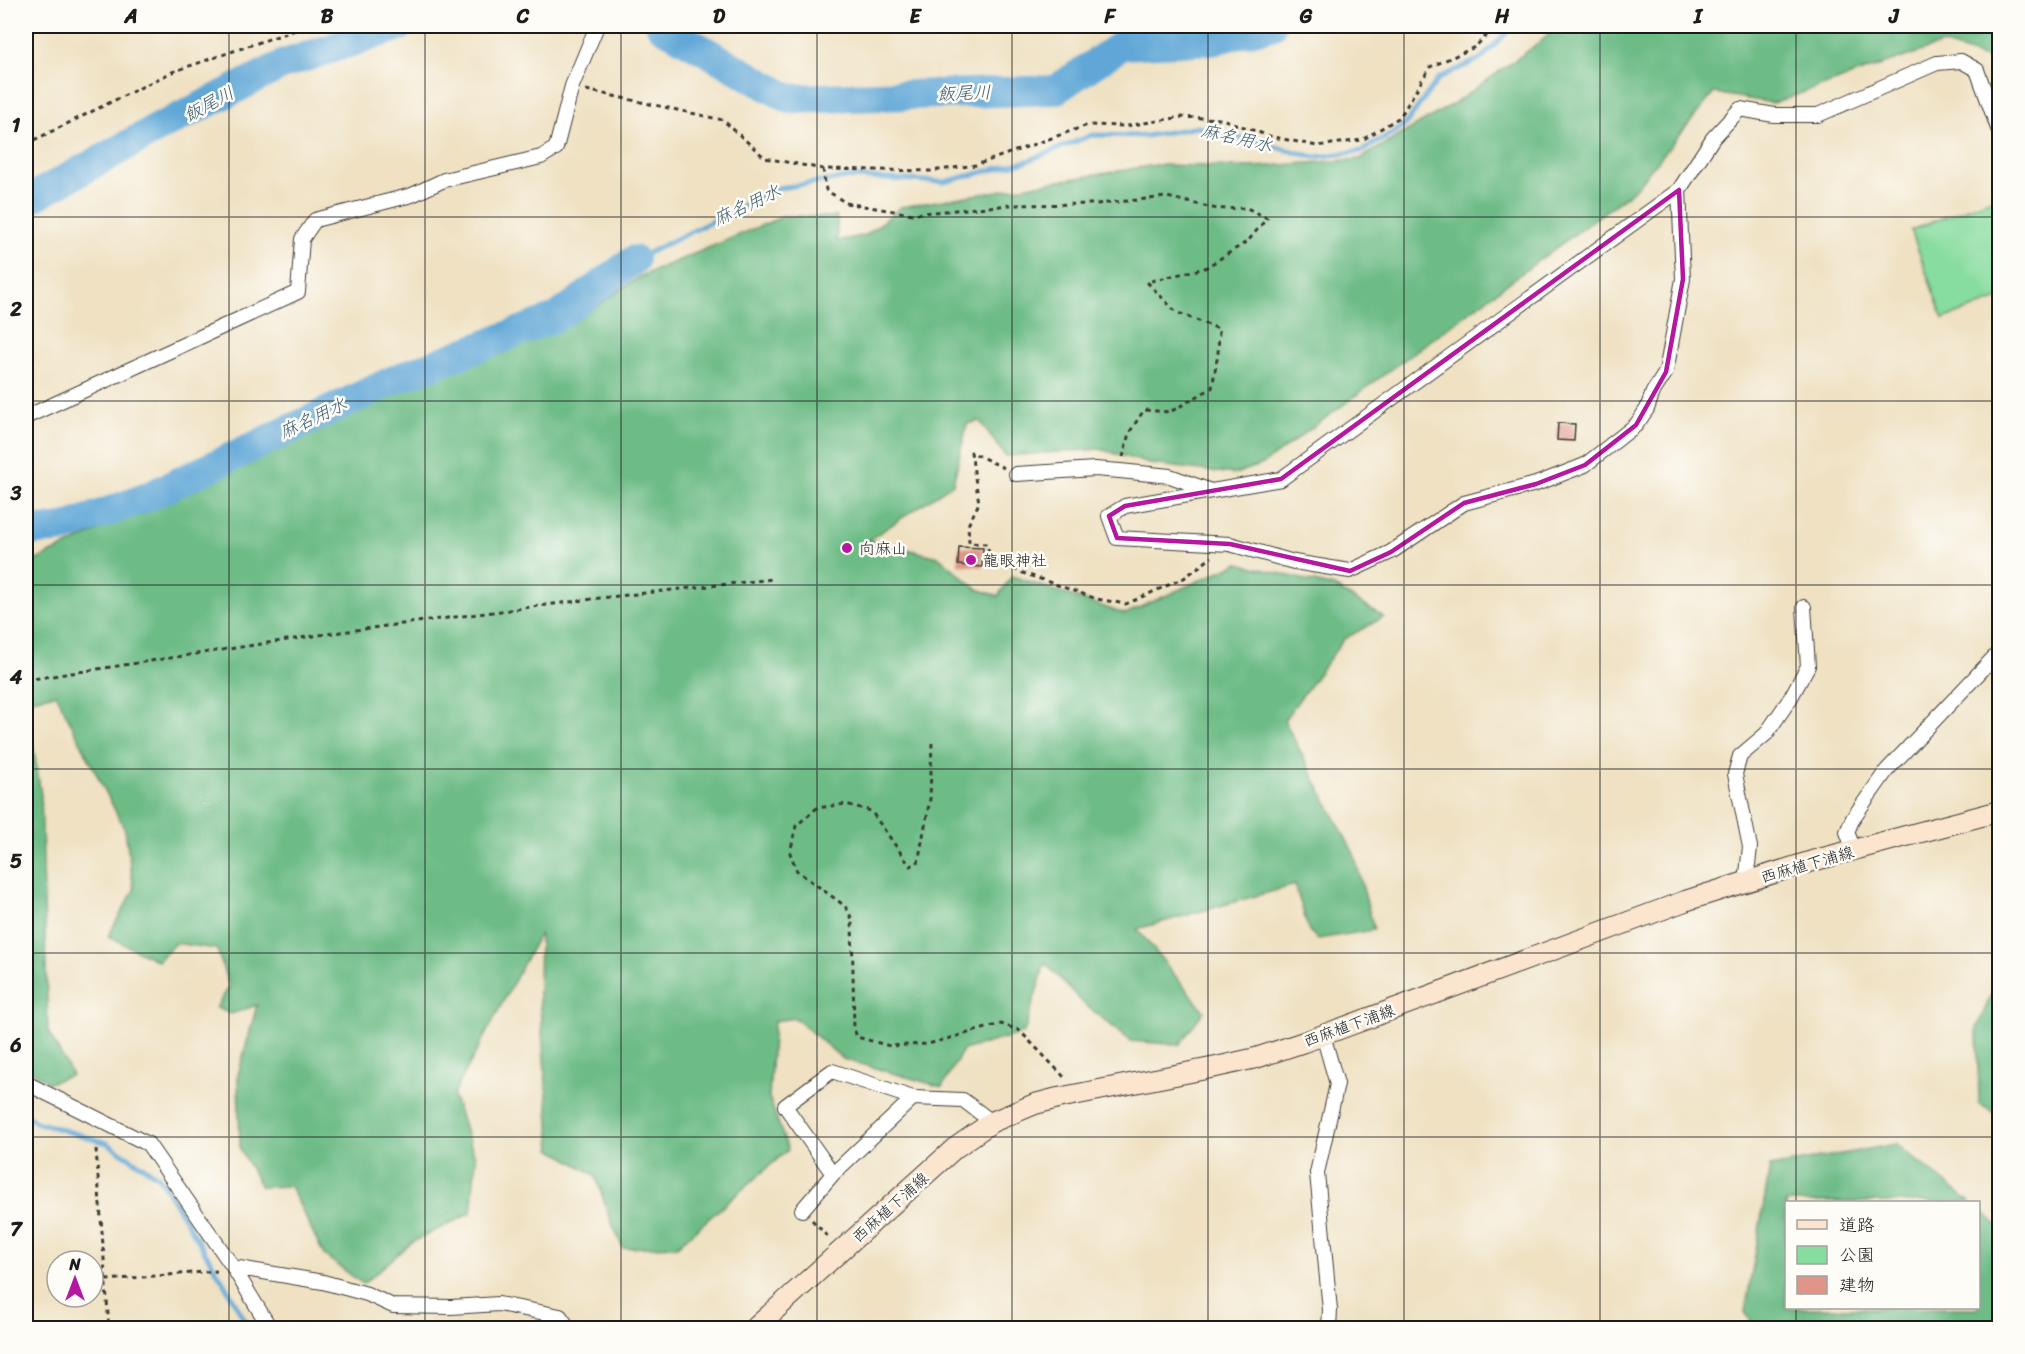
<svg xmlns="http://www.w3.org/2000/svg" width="2025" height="1354" font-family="Sriracha,'Klee One',sans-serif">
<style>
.green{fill:#87dc9f;stroke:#527c5e;stroke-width:1.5}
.forest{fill:#6dbc86;stroke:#446c51;stroke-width:1.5}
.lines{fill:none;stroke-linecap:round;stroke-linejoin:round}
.stream{stroke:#61a7d7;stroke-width:5}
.river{stroke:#61a7d7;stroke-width:30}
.building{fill:#df9689}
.minor-casing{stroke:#3c3a35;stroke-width:16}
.secondary-casing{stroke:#3c3a35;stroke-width:22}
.path{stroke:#3c3a35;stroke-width:3;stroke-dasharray:4.5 4.5;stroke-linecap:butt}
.minor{stroke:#fff;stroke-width:14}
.secondary{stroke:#fce5cf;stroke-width:20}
.marked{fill:none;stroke:#b5179e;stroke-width:4.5;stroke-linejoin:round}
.grid{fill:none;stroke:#1c1c1c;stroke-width:1.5;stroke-opacity:0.55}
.poi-dot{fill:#b5179e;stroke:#fdfcf7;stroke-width:2}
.labels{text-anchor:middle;stroke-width:5;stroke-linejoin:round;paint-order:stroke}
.poi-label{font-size:16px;fill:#1c1c1c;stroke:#fdfcf7;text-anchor:start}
.street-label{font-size:16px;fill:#1c1c1c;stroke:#fdfcf7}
.water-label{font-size:18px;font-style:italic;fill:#3b5b70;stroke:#fdfcf7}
.neatline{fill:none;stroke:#1c1c1c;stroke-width:2}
.grid-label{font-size:20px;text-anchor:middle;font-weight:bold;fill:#1c1c1c}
</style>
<rect width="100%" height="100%" fill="#fdfcf7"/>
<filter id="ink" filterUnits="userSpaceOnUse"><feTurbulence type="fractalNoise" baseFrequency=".0167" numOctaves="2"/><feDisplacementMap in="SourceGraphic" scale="12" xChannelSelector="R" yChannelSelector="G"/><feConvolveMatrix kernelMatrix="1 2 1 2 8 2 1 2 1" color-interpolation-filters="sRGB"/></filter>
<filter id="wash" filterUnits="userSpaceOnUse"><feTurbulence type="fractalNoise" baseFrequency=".008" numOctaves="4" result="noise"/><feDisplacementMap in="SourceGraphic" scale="24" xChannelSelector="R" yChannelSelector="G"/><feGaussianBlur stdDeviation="1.35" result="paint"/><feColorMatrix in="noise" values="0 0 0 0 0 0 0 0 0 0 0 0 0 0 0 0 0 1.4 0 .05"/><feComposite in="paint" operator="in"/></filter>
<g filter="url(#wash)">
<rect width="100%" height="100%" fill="#efe1c2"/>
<path class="green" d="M1999,196v103l-56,20 -32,-89z"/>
<path class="forest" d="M1556,26h443v64l-10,-31 -47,-15 -169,59 -59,-10 -81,98 -370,273 -28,10 -85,-10 -50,-15 -95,7 -25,-35 -13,3 -14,60 -84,56 70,17 38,32 21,7 14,-20 113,38 113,-51 96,24 50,30 -40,22 -60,81 70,134 20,76 -56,9 -9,-8 -14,-46 -158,44 67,82 -25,34 -48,-4 -47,-37 -39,-41 -21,70 -61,17 -21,37 -99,-28 -48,-41 -21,3 -5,76 19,53 -111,96 -54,2 -11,-24 -17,-49 -44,-26 -12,-155 1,-61 -87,162 23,64 -5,54 -59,29 -49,42 -39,-29 -34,-69 -29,1 -21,-38 -2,-74 19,-70 -26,9 -15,-6 13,-21 -12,-38 -42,-6 -17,18 -50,-25 26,-46 -9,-60 -69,-136 -30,6v-135l352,-167 193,-75 70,-47 143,-60 53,1v24l29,-6 35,-28 254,-42 100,2 105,-8 98,-58 82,-59z
M26,702l15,93 7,236 24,44 -23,8 -23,-16z
M1999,976v139l-20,-11 -2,-76z
M1896,1144l74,58h-184v106h192l1,-99 20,17v102h-244l-10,-16 25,-145z"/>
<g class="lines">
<path class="stream" d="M634,260l145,-72 74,-11 91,5 83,-21 65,-26 54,1 52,-9 117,30 47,-6 42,-25 35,-48 43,-20 31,-32
M26,1115l10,7 71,21 52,34 65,106 25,45"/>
<path class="river" d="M661,26l129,73 265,-9 67,-45 90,-5 59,-14
M26,201l134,-74 124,-63 116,-38
M26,531l38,-3 81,-30 251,-119 161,-62 77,-57"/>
</g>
<g id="blocks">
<path class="building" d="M1558,423l17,1 -1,17 -17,-1z
M959,547l24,1 -1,19 -24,-2z"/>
</g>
</g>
<g filter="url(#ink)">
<use href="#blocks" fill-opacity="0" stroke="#3c3a35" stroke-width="1.5"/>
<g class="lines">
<defs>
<path id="minor" d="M1679,190l-398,289 -156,27 -16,10 8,22 113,6 64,18 56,9 41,-19 73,-49 72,-19 49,-19 51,-40 11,-16 6,-17 13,-20 17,-93 -4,-89 34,-52 27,-29 34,6h44l119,-52 24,-2 16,9 23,64
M26,417l272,-125 4,-53 13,-19 97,-25 32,-15 97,-23 15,-9 16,-62 25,-60
M1016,474l79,-5 25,2 50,5 41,15
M1854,850l-7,-18 6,-14 34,-48 113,-119
M1746,882l4,-35 -15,-73 5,-18 26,-22 24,-35 18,-33 -4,-59
M1323,1035l14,49 -20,89 13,137 -1,18
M26,1083l122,61 85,123 37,61
M913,1098l-80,76 -48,-68 47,-35 81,27 50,2 29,22
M802,1210l31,-36
M233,1267l90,15 44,12 26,12 58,1 48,-3 61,12 5,7 -2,5"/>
<path id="secondary" d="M755,1328l200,-180 37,-26 43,-18 23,-6 158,-31 40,-9 51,-17 378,-140 127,-40 188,-50"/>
</defs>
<use href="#minor" class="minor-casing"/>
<use href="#secondary" class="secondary-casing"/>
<path class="path" d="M586,90l137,30 42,38 58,11 108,2 45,-6 112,-40 39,1 54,-9 41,2 47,17 48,10 45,-6 38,-23 30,-50 45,-20 21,-21
M26,144l146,-72 135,-46
M823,169l3,21 20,13 66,11 98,-9 87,-1 70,-7 50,12 30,-1 20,10 -19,23 -43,27 -58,14 29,30 43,17 -1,25 -6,34 -42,24 -26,-2 -15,23 -6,24
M1004,468l-33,-16 8,51 -11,22 1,18 18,1 3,14 33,15 74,26 29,5 58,-26 28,-21
M26,680l307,-47 267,-35 173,-19
M932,743l-2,56 -12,64 -8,3 -39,-55 -25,-7 -29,4 -21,18 -6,27 7,18 48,35 7,13 2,110 3,8 33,9 38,-2 73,-20 18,6 46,48
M96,1149l13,179
M812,1220l14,15 5,1
M106,1280l111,-9"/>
<use href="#minor" class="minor"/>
<use href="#secondary" class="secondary"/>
</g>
</g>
<path class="marked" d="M1679,190l4,89 -17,93 -30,53 -51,40 -49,19 -72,19 -73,49 -41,19 -120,-27 -113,-6 -8,-22 16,-10 156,-27z"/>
<path class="grid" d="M229,26v1302M425,26v1302M621,26v1302M817,26v1302M1012,26v1302M1208,26v1302M1404,26v1302M1600,26v1302M1796,26v1176M26,217h1974M26,401h1974M26,585h1974M26,769h1974M26,953h1974M26,1137h1974M1796,1308v20"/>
<g class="poi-dot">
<circle cx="847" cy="548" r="6"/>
<circle cx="971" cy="560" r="6"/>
</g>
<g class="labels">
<g class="poi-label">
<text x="859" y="554">向麻山</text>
<text x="983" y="566">龍眼神社</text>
</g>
<g class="street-label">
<text transform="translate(1807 864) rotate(-16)" y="6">西麻植下浦線</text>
<text transform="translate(1349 1025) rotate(-20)" y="6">西麻植下浦線</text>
<text transform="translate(890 1207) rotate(-42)" y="6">西麻植下浦線</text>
</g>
<g class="water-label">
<text transform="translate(964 93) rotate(-2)" y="6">飯尾川</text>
<text transform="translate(209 104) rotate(-28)" y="6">飯尾川</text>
<text transform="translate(1237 138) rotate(13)" y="6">麻名用水</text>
<text transform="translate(747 205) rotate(-25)" y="6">麻名用水</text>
<text transform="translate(313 418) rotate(-25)" y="6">麻名用水</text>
</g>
</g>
<rect width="2025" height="1354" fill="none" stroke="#fdfcf7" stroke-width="66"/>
<rect x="1785" y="1201" width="195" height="108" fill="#fdfcf7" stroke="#a3a29f" stroke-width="1.5"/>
<rect x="1797" y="1220" width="30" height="9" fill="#fce5cf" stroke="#a3a29f" stroke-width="1.5"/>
<text x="1839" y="1231" font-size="18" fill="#1c1c1c">道路</text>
<rect x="1797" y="1246" width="30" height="18" fill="#87dc9f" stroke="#a3a29f" stroke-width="1.5"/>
<text x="1839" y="1261" font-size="18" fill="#1c1c1c">公園</text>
<rect x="1797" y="1276" width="30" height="18" fill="#df9689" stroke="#a3a29f" stroke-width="1.5"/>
<text x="1839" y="1291" font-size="18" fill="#1c1c1c">建物</text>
<g transform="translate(75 1279)"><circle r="28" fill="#fdfcf7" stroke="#a3a29f" stroke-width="1.5"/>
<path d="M0-4.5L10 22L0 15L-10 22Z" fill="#b5179e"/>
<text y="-9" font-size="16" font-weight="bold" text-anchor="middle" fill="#1c1c1c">N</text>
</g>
<rect x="33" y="33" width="1959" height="1288" class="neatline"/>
<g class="grid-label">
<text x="131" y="23">A</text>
<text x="327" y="23">B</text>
<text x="523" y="23">C</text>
<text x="719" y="23">D</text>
<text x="915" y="23">E</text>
<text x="1110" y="23">F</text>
<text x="1306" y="23">G</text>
<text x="1502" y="23">H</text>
<text x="1698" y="23">I</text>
<text x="1894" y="23">J</text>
<text x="16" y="132">1</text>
<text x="16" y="316">2</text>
<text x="16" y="500">3</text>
<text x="16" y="684">4</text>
<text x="16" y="868">5</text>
<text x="16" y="1052">6</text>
<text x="16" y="1236">7</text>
</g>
</svg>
